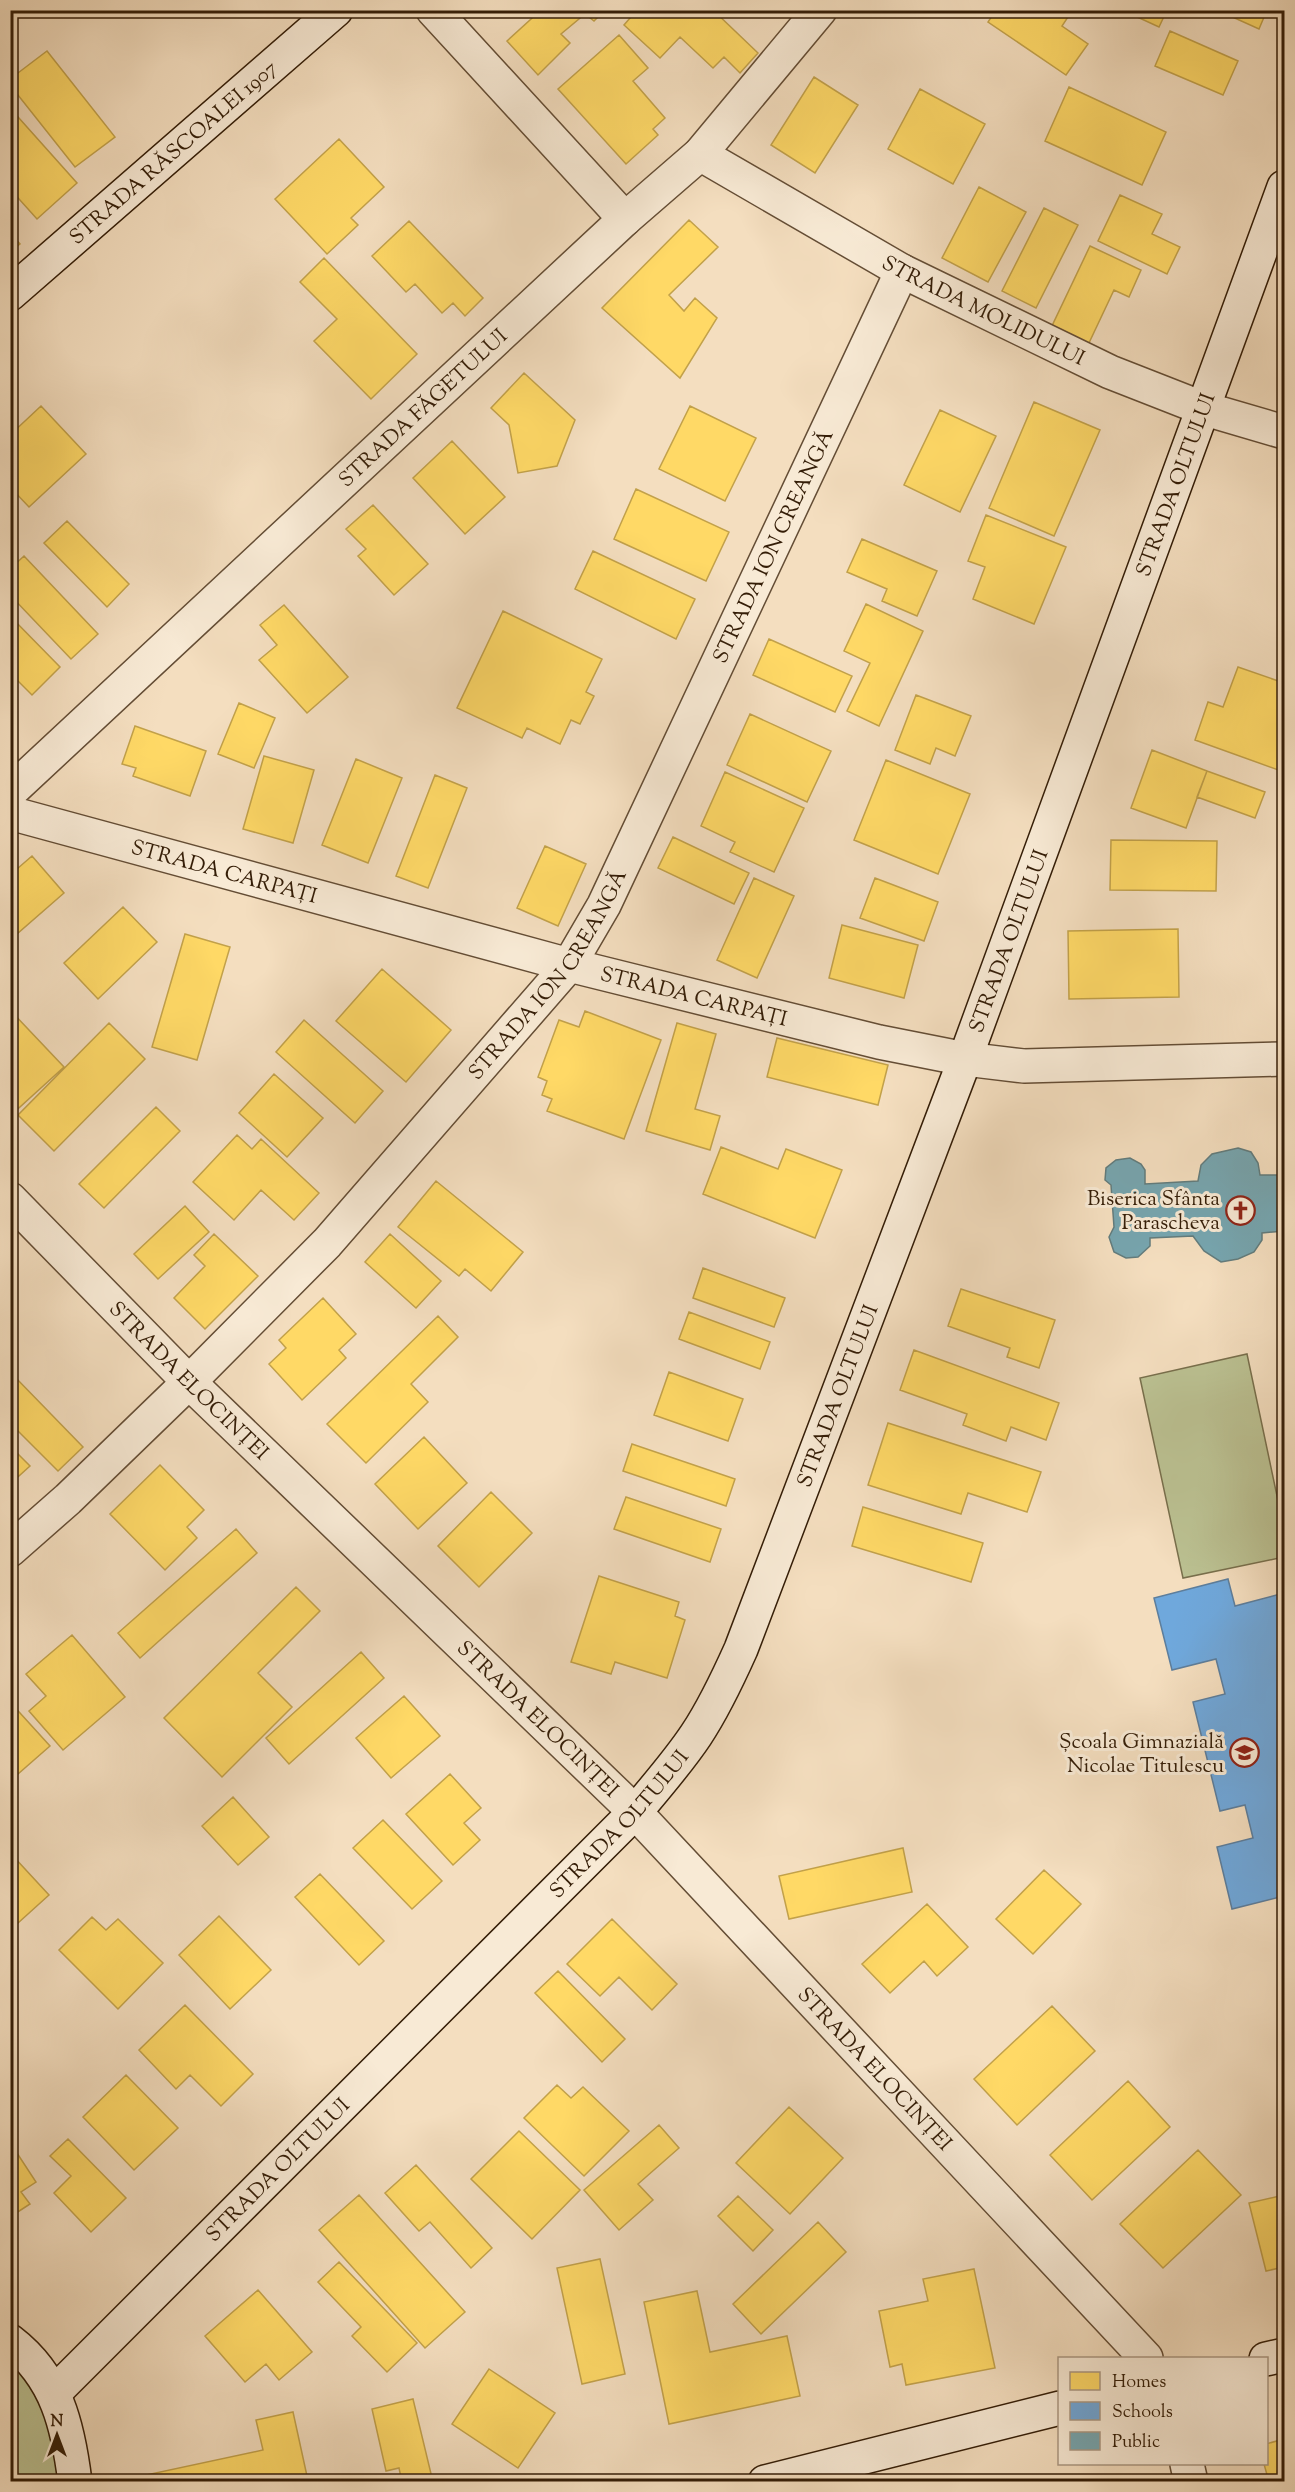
<svg xmlns="http://www.w3.org/2000/svg" width="1295" height="2492" font-family="'Sorts Mill Goudy',serif">
<style>
.green{fill:#bbc192;stroke:#786f4c;stroke-width:1.5}
.homes{fill:#ffd966;stroke:#c2a14a;stroke-width:1.5}
.schools{fill:#6fa8dc;stroke:#5d7e9c;stroke-width:1.5}
.public{fill:#76a5af;stroke:#627c7d;stroke-width:1.5}
.lines{fill:none;stroke-linecap:round;stroke-linejoin:round}
.street-casing{stroke:#644d35;stroke-width:36}
.secondary-casing{stroke:#341d07;stroke-width:36}
.street{stroke:#f8ead5;stroke-width:33}
.secondary{stroke:#f8ead5;stroke-width:33}
.labels{text-anchor:middle;stroke-width:6;stroke-linejoin:round;paint-order:stroke}
.street-label{font-size:21px;fill:#341d07;stroke:#f8ead5}
.poi-label{font-size:21px;fill:#341d07;stroke:#f8ead5;text-anchor:end}
</style>
<rect width="100%" height="100%" fill="#f4debf"/>
<filter id="stains"><feTurbulence type="fractalNoise" baseFrequency=".00333" numOctaves="4"/><feColorMatrix values="0 0 0 0 .2 0 0 0 0 .09 0 0 0 0 .02 0 0 0 .5 -.17"/></filter>
<radialGradient id="worn" r=".72"><stop offset=".6" stop-color="#630" stop-opacity="0"/><stop offset="1" stop-color="#630" stop-opacity=".3"/></radialGradient>
<path class="green" d="M1247,1354l37,175v28l-101,21 -43,-200z
M10,2341l65,140h-64z"/>
<path class="homes" d="M541,10h64l-11,11 -9,-7 -24,20 9,9 -32,32 -31,-34z
M637,10h76l45,43 -18,20 -16,-16 -11,11 -33,-31 -20,21 -36,-33z
M996,10h62l10,7 -6,9 26,18 -22,31 -78,-53z
M1122,10h45l-8,17z
M1217,10h50l-8,19z
M1170,31l68,30 -15,34 -68,-29z
M619,35l29,33 -15,13 32,37 -12,11 5,6 -32,29 -68,-75z
M47,51l68,86 -40,30 -65,-82v-6z
M814,77l44,28 -43,68 -44,-28z
M1069,87l97,45 -24,53 -97,-44z
M920,89l65,35 -32,60 -65,-35z
M10,108l67,75 -40,36 -27,-30z
M339,139l45,48 -33,31 7,7 -31,29 -52,-55z
M979,187l47,25 -38,70 -46,-24z
M1120,195l42,19 -10,20 28,13 -13,27 -69,-33z
M1044,208l34,17 -42,83 -34,-17z
M689,220l29,27 -49,48 15,16 11,-13 22,20 -37,60 -78,-70z
M409,221l74,77 -18,18 -12,-13 -11,10 -27,-29 -9,8 -34,-36z
M10,233l10,11 -10,8z
M1090,246l51,24 -12,27 -15,-7 -26,55 -37,-17z
M324,258l93,96 -46,45 -57,-58 23,-22 -37,-37z
M524,373l51,47 -18,46 -39,7 -9,-48 -18,-17z
M1034,402l66,28 -46,106 -65,-28z
M41,406l45,48 -57,53 -19,-20v-52z
M690,406l66,32 -31,63 -66,-32z
M940,410l56,26 -36,76 -56,-27z
M452,441l53,56 -40,37 -52,-56z
M636,489l93,43 -23,49 -92,-42z
M373,505l55,59 -34,31 -36,-39 8,-7 -20,-20z
M986,515l80,32 -32,77 -61,-25 12,-32 -17,-6z
M67,521l62,63 -22,23 -63,-64z
M862,539l75,32 -20,45 -35,-15 5,-12 -40,-17z
M593,551l102,48 -19,40 -101,-50z
M24,556l74,78 -27,25 -61,-64v-26z
M866,604l57,27 -44,95 -32,-15 23,-48 -26,-12z
M284,605l64,72 -41,36 -48,-53 18,-15 -17,-20z
M503,611l99,48 -16,33 8,4 -14,28 -9,-4 -11,24 -33,-16 -5,10 -65,-30z
M10,616l50,51 -28,28 -22,-22z
M769,639l83,37 -17,36 -82,-37z
M1238,667l46,16v89l-89,-32 13,-38 15,5z
M916,695l55,21 -16,40 -19,-8 -6,16 -35,-14z
M239,703l36,15 -21,50 -36,-14z
M750,714l81,37 -24,51 -80,-37z
M135,726l71,25 -16,45 -57,-20 3,-8 -14,-4z
M1152,750l55,21 -21,57 -55,-20z
M264,756l50,14 -21,73 -50,-14z
M356,759l46,19 -34,85 -46,-18z
M886,760l84,34 -32,80 -84,-34z
M1207,771l58,21 -10,26 -58,-21z
M725,772l79,36 -30,64 -44,-20 5,-10 -34,-16z
M435,775l32,13 -39,100 -32,-12z
M673,837l76,36 -15,31 -76,-36z
M1111,840l106,1 -1,50 -106,-1z
M545,846l41,18 -28,62 -41,-18z
M32,856l32,37 -54,47v-65z
M754,878l40,18 -37,82 -40,-18z
M875,878l63,24 -14,39 -64,-23z
M123,907l34,35 -59,57 -34,-36z
M842,925l76,20 -14,53 -75,-20z
M1178,929l1,68 -110,2 -1,-68z
M185,934l45,13 -33,113 -45,-13z
M382,969l69,61 -45,52 -70,-61z
M10,1010l54,57 -54,49v-32l7,-6 -7,-7z
M585,1011l76,29 -37,99 -77,-28 5,-12 -10,-4 5,-14 -9,-4 21,-57 20,7z
M304,1020l79,71 -28,32 -79,-71z
M109,1023l36,36 -91,92 -36,-36z
M677,1023l39,11 -21,75 25,7 -10,34 -64,-19z
M777,1038l111,27 -10,40 -111,-28z
M274,1074l49,44 -36,39 -48,-44z
M156,1107l24,24 -76,77 -25,-24z
M237,1135l15,14 9,-10 58,54 -25,27 -33,-30 -27,30 -41,-38z
M721,1147l57,22 8,-20 56,21 -27,68 -112,-44z
M436,1181l87,71 -32,39 -26,-22 -6,7 -61,-49z
M185,1206l24,26 -51,47 -24,-25z
M214,1234l44,42 -53,53 -31,-31 31,-32 -11,-11z
M390,1234l51,47 -25,27 -51,-46z
M703,1268l82,30 -11,29 -81,-29z
M961,1289l94,31 -16,48 -32,-11 3,-9 -62,-22z
M323,1298l33,36 -17,16 7,8 -44,42 -33,-36 17,-16 -7,-8z
M689,1312l81,30 -10,27 -81,-30z
M438,1316l20,21 -47,47 17,18 -62,61 -39,-39z
M914,1350l145,53 -13,37 -35,-13 -5,14 -43,-16 4,-11 -67,-24z
M669,1372l74,27 -15,42 -74,-26z
M14,1376l69,71 -25,24 -41,-41 -5,5 -2,-1v-54z
M888,1423l153,49 -14,40 -59,-19 -7,21 -93,-29z
M424,1437l43,46 -49,46 -43,-45z
M632,1444l103,35 -9,27 -103,-35z
M10,1446l20,20 -20,18z
M160,1465l44,45 -17,17 10,11 -32,32 -55,-56z
M491,1492l41,41 -53,54 -41,-41z
M626,1497l95,32 -11,33 -96,-33z
M863,1507l120,36 -12,39 -119,-36z
M236,1529l21,24 -117,105 -22,-25z
M599,1576l80,26 -4,14 10,4 -18,58 -52,-16 -4,12 -40,-12z
M296,1587l24,24 -62,62 34,34 -70,70 -58,-59z
M72,1635l53,62 -62,53 -34,-39 17,-15 -20,-22z
M361,1652l23,26 -95,86 -23,-26z
M404,1696l36,40 -49,42 -35,-40z
M10,1702l40,44 -32,28 -8,-8z
M450,1774l31,34 -17,15 16,17 -27,25 -47,-51z
M233,1797l36,40 -31,28 -36,-39z
M383,1820l59,61 -30,28 -59,-61z
M903,1848l9,44 -123,27 -10,-43z
M13,1856l36,39 -31,28 -8,-8v-57z
M1044,1870l37,34 -48,50 -37,-35z
M320,1874l64,67 -25,24 -64,-68z
M927,1904l41,43 -31,29 -13,-15 -34,32 -28,-29z
M219,1916l52,54 -41,39 -51,-54z
M92,1917l14,13 12,-11 45,44 -45,46 -59,-59z
M612,1919l65,65 -25,26 -33,-33 -19,19 -33,-32z
M558,1971l67,68 -23,23 -67,-69z
M185,2005l68,69 -32,32 -31,-31 -14,14 -37,-39z
M1052,2006l43,45 -78,74 -43,-46z
M126,2075l52,53 -44,42 -51,-53z
M1128,2081l42,46 -78,73 -42,-45z
M557,2085l14,13 12,-11 46,44 -45,45 -60,-58z
M789,2107l54,51 -53,56 -54,-51z
M659,2125l20,23 -41,36 15,16 -34,30 -35,-40z
M519,2131l61,59 -48,49 -61,-60z
M68,2139l58,59 -35,34 -37,-39 17,-17 -21,-20z
M15,2150l21,32 -15,10 9,12 -20,13v-64z
M1198,2150l43,45 -78,73 -43,-44z
M416,2165l76,83 -21,20 -41,-46 -11,9 -34,-38z
M359,2195l106,117 -40,36 -106,-118z
M1284,2195v72l-18,4 -17,-68z
M738,2196l35,34 -20,21 -35,-35z
M818,2222l28,30 -85,82 -28,-30z
M600,2259l25,115 -43,10 -25,-116z
M339,2262l78,81 -30,29 -35,-36 9,-9 -43,-45z
M974,2269l21,99 -89,17 -4,-21 -12,3 -11,-56 49,-10 -5,-22z
M258,2290l54,62 -33,28 -13,-16 -21,18 -40,-46z
M697,2291l13,61 77,-16 13,60 -131,28 -25,-122z
M489,2369l66,44 -37,55 -66,-44z
M413,2399l20,83h-31l-3,-14 -13,3 -14,-62z
M293,2412l14,64 -25,6h-135l-1,-7 117,-25 -7,-30z
M1284,2439v43h-15l-5,-18h2v-20z"/>
<path class="schools" d="M1228,1579l7,27 49,-13v303l-52,13 -15,-62 36,-9 -8,-33 -25,6 -27,-109 32,-8 -9,-35 -44,11 -18,-72z"/>
<path class="public" d="M1238,1148l13,4 7,11 2,12h24v56l-22,2v7l-8,12 -16,7 -17,3 -17,-11 -11,-15 -43,2v8l-12,11 -12,1 -12,-6 -5,-15 5,-10 -3,-42 -6,-5 1,-12 10,-8 14,-2 11,6 4,6v14l53,-3 3,-16 11,-11z"/>
<g class="lines">
<defs>
<g id="street">
<path d="M433,10l192,209"/>
<path id="s1" d="M700,154l202,117 208,101 92,36 82,24"/>
<path id="s2" d="M10,792l615,-573 75,-65 120,-144"/>
<path id="s3" d="M10,813l559,152 310,77 86,17 59,7 260,-7"/>
<path id="s4" d="M10,1199l179,183 446,430 511,546"/>
<path id="s5" d="M10,1550l58,-51 121,-117 138,-139 242,-278 35,-60 298,-634"/>
<path d="M1187,2464l4,18"/>
</g>
<g id="secondary">
<path id="s6" d="M10,294l326,-284"/>
<path d="M10,2341c47,36 58,85 65,141"/>
<path d="M1266,2359l18,-4"/>
<path id="s7" d="M54,2393l581,-581c21,-25 43,-50 61,-77 18,-27 32,-57 45,-86l224,-590 319,-872"/>
<path d="M765,2482l295,-74"/>
</g>
</defs>
<use href="#street" class="street-casing"/>
<use href="#secondary" class="secondary-casing"/>
<use href="#street" class="street"/>
<use href="#secondary" class="secondary"/>
</g>
<defs>
<symbol id="church-ring" viewBox="-11 -11 22 22"><circle r="9.5" fill="#f8ead5" stroke="#8f2418" stroke-width="1.5"/><path d="M-1.2-6h2.4v3.5h3.3v2.4h-3.3V6h-2.4V-.1h-3.3v-2.4h3.3Z" fill="#8f2418"/></symbol>
<symbol id="school-ring" viewBox="-11 -11 22 22"><circle r="9.5" fill="#f8ead5" stroke="#8f2418" stroke-width="1.5"/><path d="M0-5L7-2L0 1L-7-2ZM-4 1L0 2.5L4 1V4Q0 6-4 4Z" fill="#8f2418"/></symbol>
</defs>
<g fill-rule="evenodd">
<use href="#church-ring" x="1224" y="1194" width="33" height="33"/>
<use href="#school-ring" x="1228" y="1736" width="33" height="33"/>
</g>
<g class="labels">
<g class="street-label">
<text dy="7" stroke="none"><textPath href="#s6" startOffset="216">STRADA RĂSCOALEI 1907</textPath></text>
<text dy="7" stroke="none"><textPath href="#s1" startOffset="324">STRADA MOLIDULUI</textPath></text>
<text dy="7" stroke="none"><textPath href="#s2" startOffset="564">STRADA FĂGETULUI</textPath></text>
<text dy="7" stroke="none"><textPath href="#s7" startOffset="2260">STRADA OLTULUI</textPath></text>
<text dy="7" stroke="none"><textPath href="#s5" startOffset="1276">STRADA ION CREANGĂ</textPath></text>
<text dy="7" stroke="none"><textPath href="#s3" startOffset="222">STRADA CARPAȚI</textPath></text>
<text dy="7" stroke="none"><textPath href="#s7" startOffset="1774">STRADA OLTULUI</textPath></text>
<text dy="7" stroke="none"><textPath href="#s5" startOffset="790">STRADA ION CREANGĂ</textPath></text>
<text dy="7" stroke="none"><textPath href="#s3" startOffset="708">STRADA CARPAȚI</textPath></text>
<text dy="7" stroke="none"><textPath href="#s4" startOffset="255">STRADA ELOCINȚEI</textPath></text>
<text dy="7" stroke="none"><textPath href="#s7" startOffset="1288">STRADA OLTULUI</textPath></text>
<text dy="7" stroke="none"><textPath href="#s4" startOffset="741">STRADA ELOCINȚEI</textPath></text>
<text dy="7" stroke="none"><textPath href="#s7" startOffset="802">STRADA OLTULUI</textPath></text>
<text dy="7" stroke="none"><textPath href="#s4" startOffset="1227">STRADA ELOCINȚEI</textPath></text>
<text dy="7" stroke="none"><textPath href="#s7" startOffset="316">STRADA OLTULUI</textPath></text>
</g>
<g class="poi-label">
<text x="1220" y="1205">Biserica Sfânta<tspan x="1220" dy="24">Parascheva</tspan></text>
<text x="1224" y="1748">Școala Gimnazială<tspan x="1224" dy="24">Nicolae Titulescu</tspan></text>
</g>
</g>
<rect width="1295" height="2492" fill="none" stroke="#f4debf" stroke-width="36"/>
<rect x="12" y="12" width="1271" height="2468" fill="none" stroke="#341d07" stroke-width="3"/>
<rect x="18" y="18" width="1259" height="2456" fill="none" stroke="#341d07" stroke-width="1.5"/>
<rect x="1058" y="2357" width="210" height="108" fill="#f8ead5" stroke="#aa9883" stroke-width="1.5"/>
<rect x="1070" y="2372" width="30" height="18" fill="#ffd966" stroke="#aa9883" stroke-width="1.5"/>
<text x="1112" y="2387" font-size="18" fill="#341d07">Homes</text>
<rect x="1070" y="2402" width="30" height="18" fill="#6fa8dc" stroke="#aa9883" stroke-width="1.5"/>
<text x="1112" y="2417" font-size="18" fill="#341d07">Schools</text>
<rect x="1070" y="2432" width="30" height="18" fill="#76a5af" stroke="#aa9883" stroke-width="1.5"/>
<text x="1112" y="2447" font-size="18" fill="#341d07">Public</text>
<g transform="translate(57 2435)" stroke="#f8ead5" stroke-width="4.5" paint-order="stroke">
<path d="M0-4.5L10 22L0 15L-10 22Z" fill="#341d07"/>
<text y="-9" font-size="16" font-weight="bold" text-anchor="middle" fill="#341d07">N</text>
</g>
<rect width="100%" height="100%" filter="url(#stains)"/>
<rect width="100%" height="100%" fill="url(#worn)"/>
</svg>
